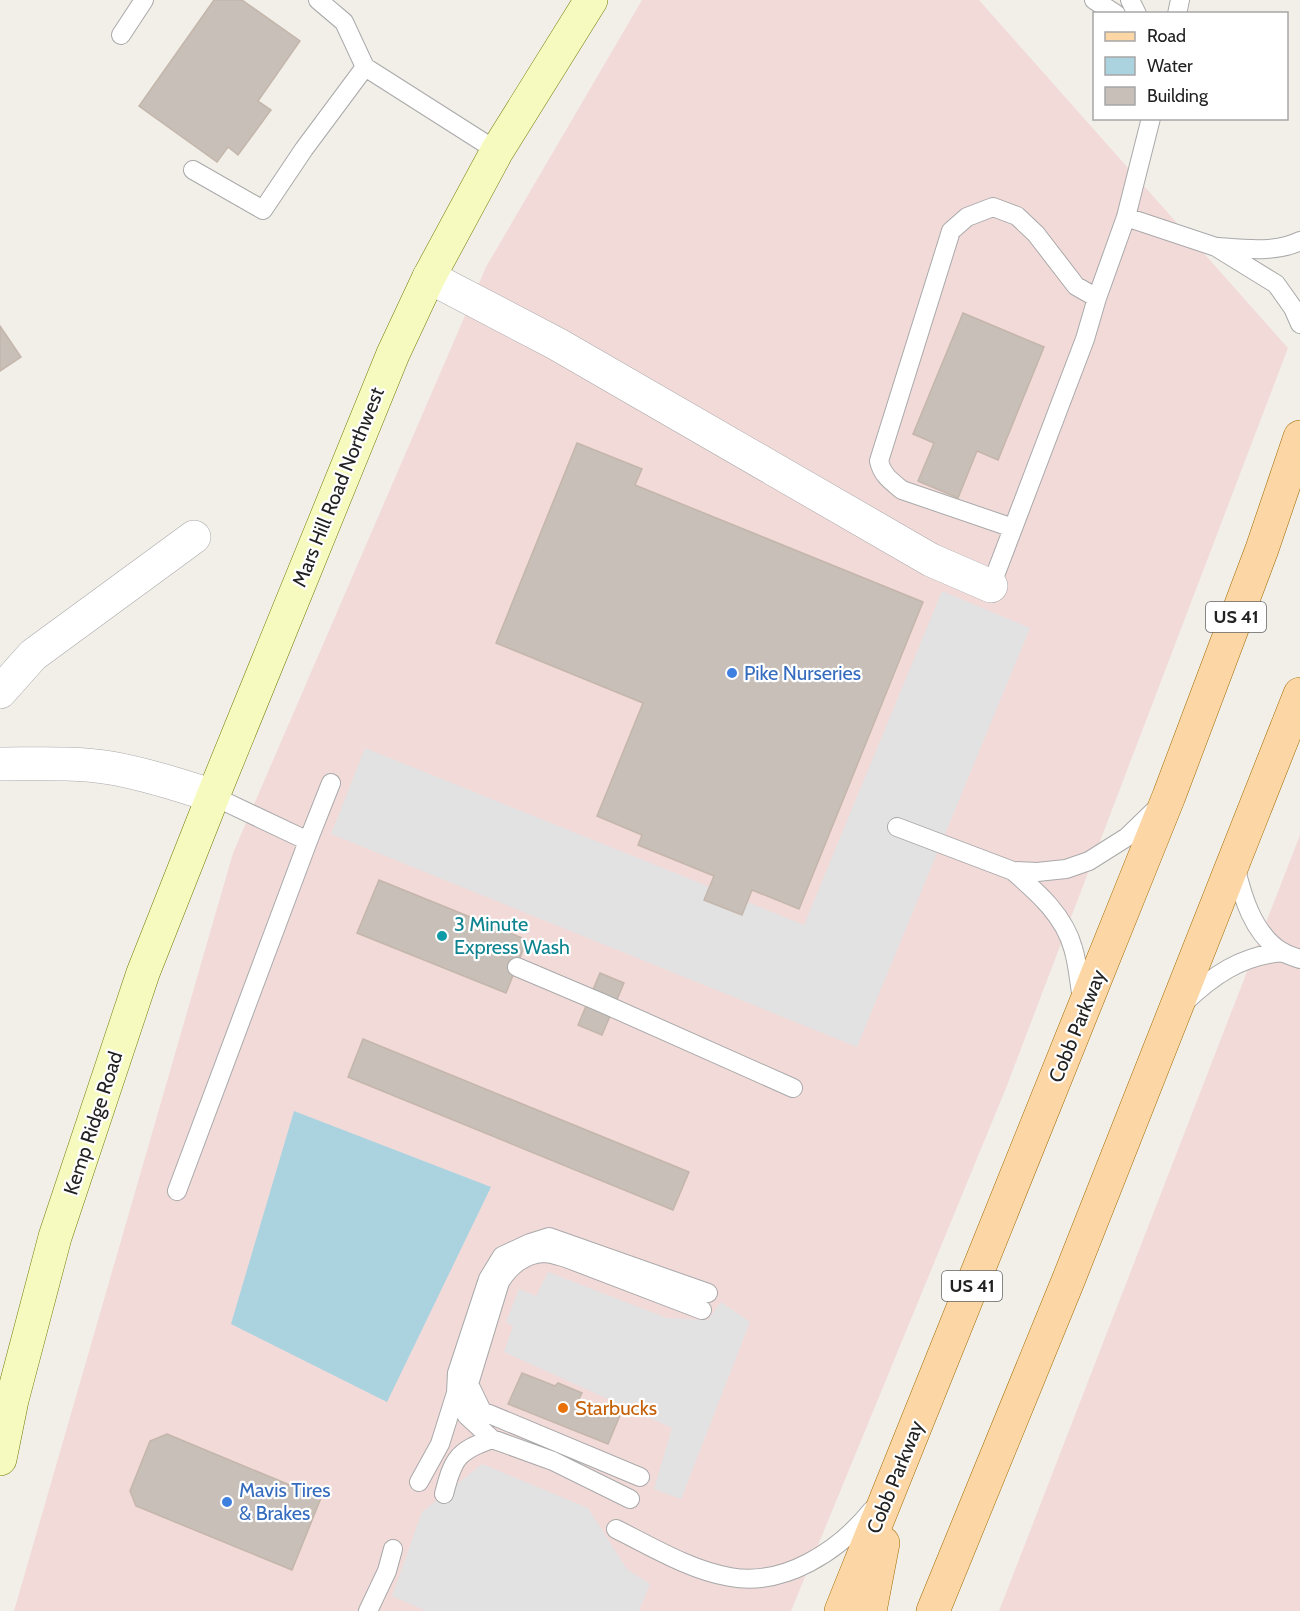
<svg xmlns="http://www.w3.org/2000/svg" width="1300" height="1611" font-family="Cabin,sans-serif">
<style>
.commercial{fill:#f2dad9}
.parking{fill:#e2e2e2}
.water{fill:#aad3df}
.building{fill:#c7bfb8;stroke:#c4b6ab;stroke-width:1.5}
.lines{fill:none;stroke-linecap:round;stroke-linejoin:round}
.lane-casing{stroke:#a9a9a9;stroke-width:20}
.street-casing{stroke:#a9a9a9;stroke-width:34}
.secondary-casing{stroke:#707d05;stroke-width:34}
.primary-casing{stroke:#a06b00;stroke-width:34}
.lane{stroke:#fff;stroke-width:18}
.street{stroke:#fff;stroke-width:33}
.secondary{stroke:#f7fabf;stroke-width:33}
.primary{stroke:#fcd6a4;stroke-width:33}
.shop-dot{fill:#3f7fe0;stroke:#fff;stroke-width:2}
.culture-dot{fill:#0f9aa8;stroke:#fff;stroke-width:2}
.food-dot{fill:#e8710a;stroke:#fff;stroke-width:2}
.labels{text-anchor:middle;stroke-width:4.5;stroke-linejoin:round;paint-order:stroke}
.shield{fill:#fff;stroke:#646464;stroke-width:1.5}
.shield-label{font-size:18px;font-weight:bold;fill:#222}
.street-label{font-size:20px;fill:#222;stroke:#fff}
.shop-label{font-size:20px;fill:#366cbe;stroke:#fff;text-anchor:start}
.culture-label{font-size:20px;fill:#0d838f;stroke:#fff;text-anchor:start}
.food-label{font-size:20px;fill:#c56008;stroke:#fff;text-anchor:start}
</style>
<rect width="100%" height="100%" fill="#f2efe9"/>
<path class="commercial" d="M642,0h337l309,348 -282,740 -215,523h-777l219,-758 253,-586z
M1300,835v776h-301z"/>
<path class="parking" d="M942,591l88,37 -173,419 -526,-213 34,-86 439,177z
M548,1272l119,46 41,2 13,-18 29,20 -69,177 -27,-10 18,-61 -168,-76 9,-26 -7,-4 13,-33 17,7z
M482,1464l106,44 39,61 23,15 -11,27h-213l-34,-15 30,-84z"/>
<path class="water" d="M294,1111l197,76 -104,215 -156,-78z"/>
<path class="building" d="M214,0h28l58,41 -42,60 13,9 -33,45 -10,-8 -11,15 -78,-56z
M963,313l81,34 -46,113 -21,-9 -19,47 -40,-17 16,-38 -21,-9z
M0,326l21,31 -21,14z
M577,443l65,26 -7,16 288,117 -124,307 -47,-19 -10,25 -38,-15 10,-24 -76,-31 4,-10 -45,-19 46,-113 -147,-60z
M379,880l148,60 -21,53 -149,-60z
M600,973l24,10 -22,52 -24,-10z
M363,1039l326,133 -16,38 -325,-133z
M522,1373l33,13 3,-3 24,10 -3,6 42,14 -13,31 -100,-40z
M167,1434l154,64 -29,72 -156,-64 -6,-15 20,-50z"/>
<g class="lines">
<defs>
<path id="lane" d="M318,0l26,22 21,45
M1094,0l22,14
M1130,0l7,14
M1177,14l3,-14
M121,35l23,-35
M1151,118l-25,99 90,30 60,37 17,24 7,16
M193,170l70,40 41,-61 61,-82 132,84
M1218,247c26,2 58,6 82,-6
M1097,298l29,-81
M991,586l94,-247 12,-41 -21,-12 -40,-52 -19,-18 -24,-9 -26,10 -16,14 -72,230c3,14 12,20 23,29l111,38
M213,796l95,45
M897,827l116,44 24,1 29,-3 23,-8 38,-24 30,-29
M1235,865c7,31 18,69 47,87 6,3 12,5 18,7
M1013,871c24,21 51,44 60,77 5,16 6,34 9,51
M517,967l85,36 191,85
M1183,1004c30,-29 58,-48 100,-52
M177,1191l131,-350 23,-58
M640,1477l-158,-66 -13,-27 31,-102c9,-15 24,-28 43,-29 8,0 16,3 23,5l136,52
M419,1482l21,-38 16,-51
M444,1494c9,-35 13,-43 48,-55
M630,1499l-77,-38 -61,-22 -25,-23 -11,-23 1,-20 31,-94 14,-23 28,-13 19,-6 159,56
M616,1529c36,18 74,41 114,48 54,10 109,-26 142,-67
M368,1611l19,-40 6,-22"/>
<path id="street" d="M429,277l128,67 374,216 60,26
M0,692l33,-37 161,-118
M0,764c35,0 76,-2 111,4 35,6 69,17 102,28"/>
<path id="secondary" d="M0,1459l12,-59 43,-163 88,-264 70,-177 180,-442 36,-77 68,-126 94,-151"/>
<path id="primary" d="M841,1611l328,-815 93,-247 38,-112
M870,1611l13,-68
M933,1611l135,-330 232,-587"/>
</defs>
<use href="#lane" class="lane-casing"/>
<use href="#street" class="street-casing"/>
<use href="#secondary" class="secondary-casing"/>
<use href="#primary" class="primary-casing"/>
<use href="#lane" class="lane"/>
<use href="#street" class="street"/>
<use href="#secondary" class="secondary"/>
<use href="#primary" class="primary"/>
</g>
<g class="shop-dot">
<circle cx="732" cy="673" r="6"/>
<circle cx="227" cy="1502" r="6"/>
</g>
<circle class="culture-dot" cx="442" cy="936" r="6"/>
<circle class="food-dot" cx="563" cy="1408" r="6"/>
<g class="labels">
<g class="shield">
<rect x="1206" y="602" width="60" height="30" rx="4.5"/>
<rect x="942" y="1271" width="60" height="30" rx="4.5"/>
</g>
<g class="shield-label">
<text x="1236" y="623">US 41</text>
<text x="972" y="1292">US 41</text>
</g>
<g class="street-label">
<text transform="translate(338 487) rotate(-68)" y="7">Mars Hill Road Northwest</text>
<text transform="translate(1077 1026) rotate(-68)" y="7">Cobb Parkway</text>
<text transform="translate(93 1123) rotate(-72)" y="7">Kemp Ridge Road</text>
<text transform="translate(895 1477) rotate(-68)" y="7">Cobb Parkway</text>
</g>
<g class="shop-label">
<text x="744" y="680">Pike Nurseries</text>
<text x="239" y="1497">Mavis Tires<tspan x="239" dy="23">&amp; Brakes</tspan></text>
</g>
<g class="culture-label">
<text x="454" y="931">3 Minute<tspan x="454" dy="23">Express Wash</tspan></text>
</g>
<g class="food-label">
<text x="575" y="1415">Starbucks</text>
</g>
</g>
<rect x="1093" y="12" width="195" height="108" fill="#ffffff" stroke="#a7a7a7" stroke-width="1.5"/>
<rect x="1105" y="32" width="30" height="9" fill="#fcd6a4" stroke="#a7a7a7" stroke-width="1.5"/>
<text x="1147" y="42" font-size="18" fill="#222222">Road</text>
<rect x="1105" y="57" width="30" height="18" fill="#aad3df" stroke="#a7a7a7" stroke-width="1.5"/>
<text x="1147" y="72" font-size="18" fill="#222222">Water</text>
<rect x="1105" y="87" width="30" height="18" fill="#c7bfb8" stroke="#a7a7a7" stroke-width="1.5"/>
<text x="1147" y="102" font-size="18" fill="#222222">Building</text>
</svg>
